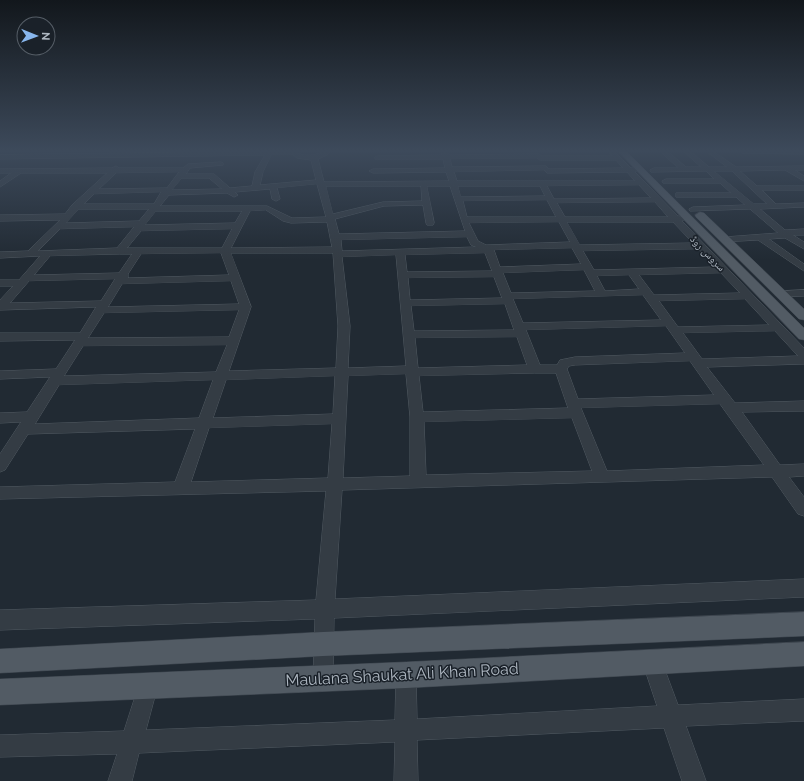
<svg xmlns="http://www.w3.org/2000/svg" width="804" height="781" font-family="Raleway,'Noto Naskh Arabic',sans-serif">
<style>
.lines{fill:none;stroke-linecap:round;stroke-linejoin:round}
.minor-casing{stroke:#515a62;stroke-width:1}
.major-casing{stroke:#3d454e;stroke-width:1}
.minor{fill:#343c44;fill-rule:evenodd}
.major{fill:#525b64;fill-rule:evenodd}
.labels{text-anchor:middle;stroke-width:3;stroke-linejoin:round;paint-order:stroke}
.far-street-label{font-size:11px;fill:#aeb7c1;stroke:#1a2129}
.near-street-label{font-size:16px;fill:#aeb7c1;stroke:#1a2129}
</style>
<rect width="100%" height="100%" fill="#212a33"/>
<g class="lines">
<defs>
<path id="minor" d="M297,151l2,3c17,4 19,-3 32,-3l-4,4 -9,4 6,23 125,-1 -3,-9 -73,1 -4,-2 4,-2 72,-1 -2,-9h-68v-2l2,-1 65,-1 -1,-4h6l2,4 90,-1 3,2h70l-4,-5h6l17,17h6l1,2 -3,2 43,44 6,1 1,2 -3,2 122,127v16l-97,3 28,36 69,-2v10l-62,1 38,53 24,-1v12l-15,1 15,20v19l-6,-2 -26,-37 -430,13 -7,109 469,-20v18l-470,21 -1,60 -3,7 -7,3 -7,-3 -3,-7 2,-59 -315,11v-20l316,-10 10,-109 -326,8v-12l175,-5 20,-53 -167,5 -23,36 -5,2v-18l21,-32 -21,1v-10l27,-1 23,-35 -50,2v-8l56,-2 19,-29 -75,1v-8h80l16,-26 -96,3v-10l13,-14h-13v-6h19l21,-24 -40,2v-6l28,-1 32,-31 -60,1v-6l65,-1 7,-9 35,-32h-86l-21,14v-6l11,-8h-11v-4l112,-1 4,-2 3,2h64l5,-4 33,-2 2,1v2l-33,3 -4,6h28l16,14 22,-2 3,-14 10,-17 -265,4v-4zM272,154h20l5,4 14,2 5,20 -56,5 3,-13zM537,158l3,2h76l7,8 -74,1 -3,-3 -94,1 -2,-8zM544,170l3,3 80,-1 8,9h-178l-3,-9zM179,172l-12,16 -68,1 17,-16zM182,178h27l13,11 -50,1zM317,184l9,33 -34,1 -25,-12h-107l9,-11 58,-2 7,4 4,-2 -3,-3 35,-3 2,10 4,2 4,-2 -3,-11zM639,185l12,13 -97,1 -7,-13zM326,186h95l1,15 -39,1 -50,12zM427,186h23l15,45 -126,3 -4,-15 49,-13 39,-1 3,18 1,2h6l1,-2zM458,186h82l5,10 -84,1zM161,192l-7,12h-70l10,-10zM547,200l9,17h-89l-4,-16zM655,202l13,15h-103l-8,-14zM79,209h70l-10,12 -73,2zM266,210l17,11 8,2 36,-1 5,25 -101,1 19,-37zM156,211h86l-7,12 -90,2zM559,222l11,20 -84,3 -8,-4 -9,-18zM567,222h106l20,21 -113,2zM134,227l-17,21 -79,3 22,-22zM232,229l-10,19h-95l14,-17zM467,237l4,8 5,2 -134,4 -1,-11zM572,248l9,16 -81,3 -6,-17zM698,249l18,18 -122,3 -11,-19zM221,253l8,22 -101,3v-4l13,-20zM231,253h102l5,73 -2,42 -107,3 22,-64zM485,253l7,18 -85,1 -2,-17zM120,254h12l-13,19 -85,2 16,-19zM396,255l10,111 -58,2 2,-42 -8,-69zM584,270l11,21 -84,2 -8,-20zM721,273l19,20 -86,2 -15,-20zM629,275l10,14 -34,2 -8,-15zM494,277l8,21 -92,2 -2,-22zM115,279l-14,22 -91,2 19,-22zM231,281l8,23 -131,3 14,-23zM643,295l18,25 -138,3 -10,-24zM745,299l24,26 -91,2 -19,-26zM505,304l9,26 -100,1 -3,-25zM239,310l-10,27 -141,1 16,-25zM666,326l19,27 -110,4 -15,3 -3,5h-17l-14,-35zM775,331l23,25 -96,3 -19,-26zM517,337l10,28 -109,3 -3,-30zM227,345l-11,27 -152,4 19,-30zM690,361l24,34 -136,4 -11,-30 2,-3 6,-1zM535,373h21l12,35 -145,4 -4,-36zM406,374l4,43v59l-67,2 5,-102zM335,376l-2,38 -120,4 13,-38zM213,380l-14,38 -164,6 24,-39zM720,404l44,61 -157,6 -26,-63zM572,418l20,53 -166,4 -2,-53zM332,424l-4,54 -137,4 18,-54z
M660,151h7l19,16h15l-18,-16h7l19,16h18l-21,-16h7l23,16 68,-1v4h-9l9,6v5l-19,-11 -45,1 17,15h47v4h-42l14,14 28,-1v4l-44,2 25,21 19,-1v6h-11l11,7v7l-19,-11 -16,1 35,25v7l-46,-31 -36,2 -2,-2 5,-3 53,-4 -28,-24 -60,2 -1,-2 4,-2 52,-2 -9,-8h-60v-4h55l-11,-10h-57l-1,-2 4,-2h48l-8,-8 -55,1 -1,-2 4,-2h24zM714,171h18l35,33h-13z
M740,151h64v3l-61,-1z
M804,290v6l-22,1 -5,-3 5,-3z
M652,651l7,3 19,51 126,-6v22l-118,5 20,55h-24l-18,-53 -247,12 1,41h-24l1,-39 -256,11 -7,28h-24l9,-27 -117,3v-22l124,-4 17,-53 7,-3 7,3 3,7 -12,45 249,-10 1,-45 3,-7 7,-3 7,3 3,7 1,44 240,-13 -15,-45 3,-7z"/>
<path id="major" d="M618,151h8l178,177v12l-5,-1z
M700,212l4,1 100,96v11l-5,-1 -103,-102 -1,-2z
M804,612v24l-481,20 -323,17v-24l323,-17z
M804,642v24l-398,22 -406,17v-26l406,-17z"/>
</defs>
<use href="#minor" class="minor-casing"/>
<use href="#major" class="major-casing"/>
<use href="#minor" class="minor"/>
<use href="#major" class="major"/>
</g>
<linearGradient id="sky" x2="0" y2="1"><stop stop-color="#12171c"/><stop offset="0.58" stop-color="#3d4a5b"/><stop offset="1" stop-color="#3d4a5b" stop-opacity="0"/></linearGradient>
<rect width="804" height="260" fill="url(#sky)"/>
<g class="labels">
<g class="far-street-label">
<text transform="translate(708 253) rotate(46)" y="4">سروس روڈ</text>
</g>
<g class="near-street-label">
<text transform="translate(402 674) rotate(-3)" y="6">Maulana Shaukat Ali Khan Road</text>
</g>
</g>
<g transform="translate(36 36) rotate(91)"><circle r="19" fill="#1a2129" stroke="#555d66"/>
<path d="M0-3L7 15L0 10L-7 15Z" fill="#88b6ed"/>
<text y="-6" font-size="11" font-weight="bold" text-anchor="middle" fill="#aeb7c1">N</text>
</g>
</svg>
